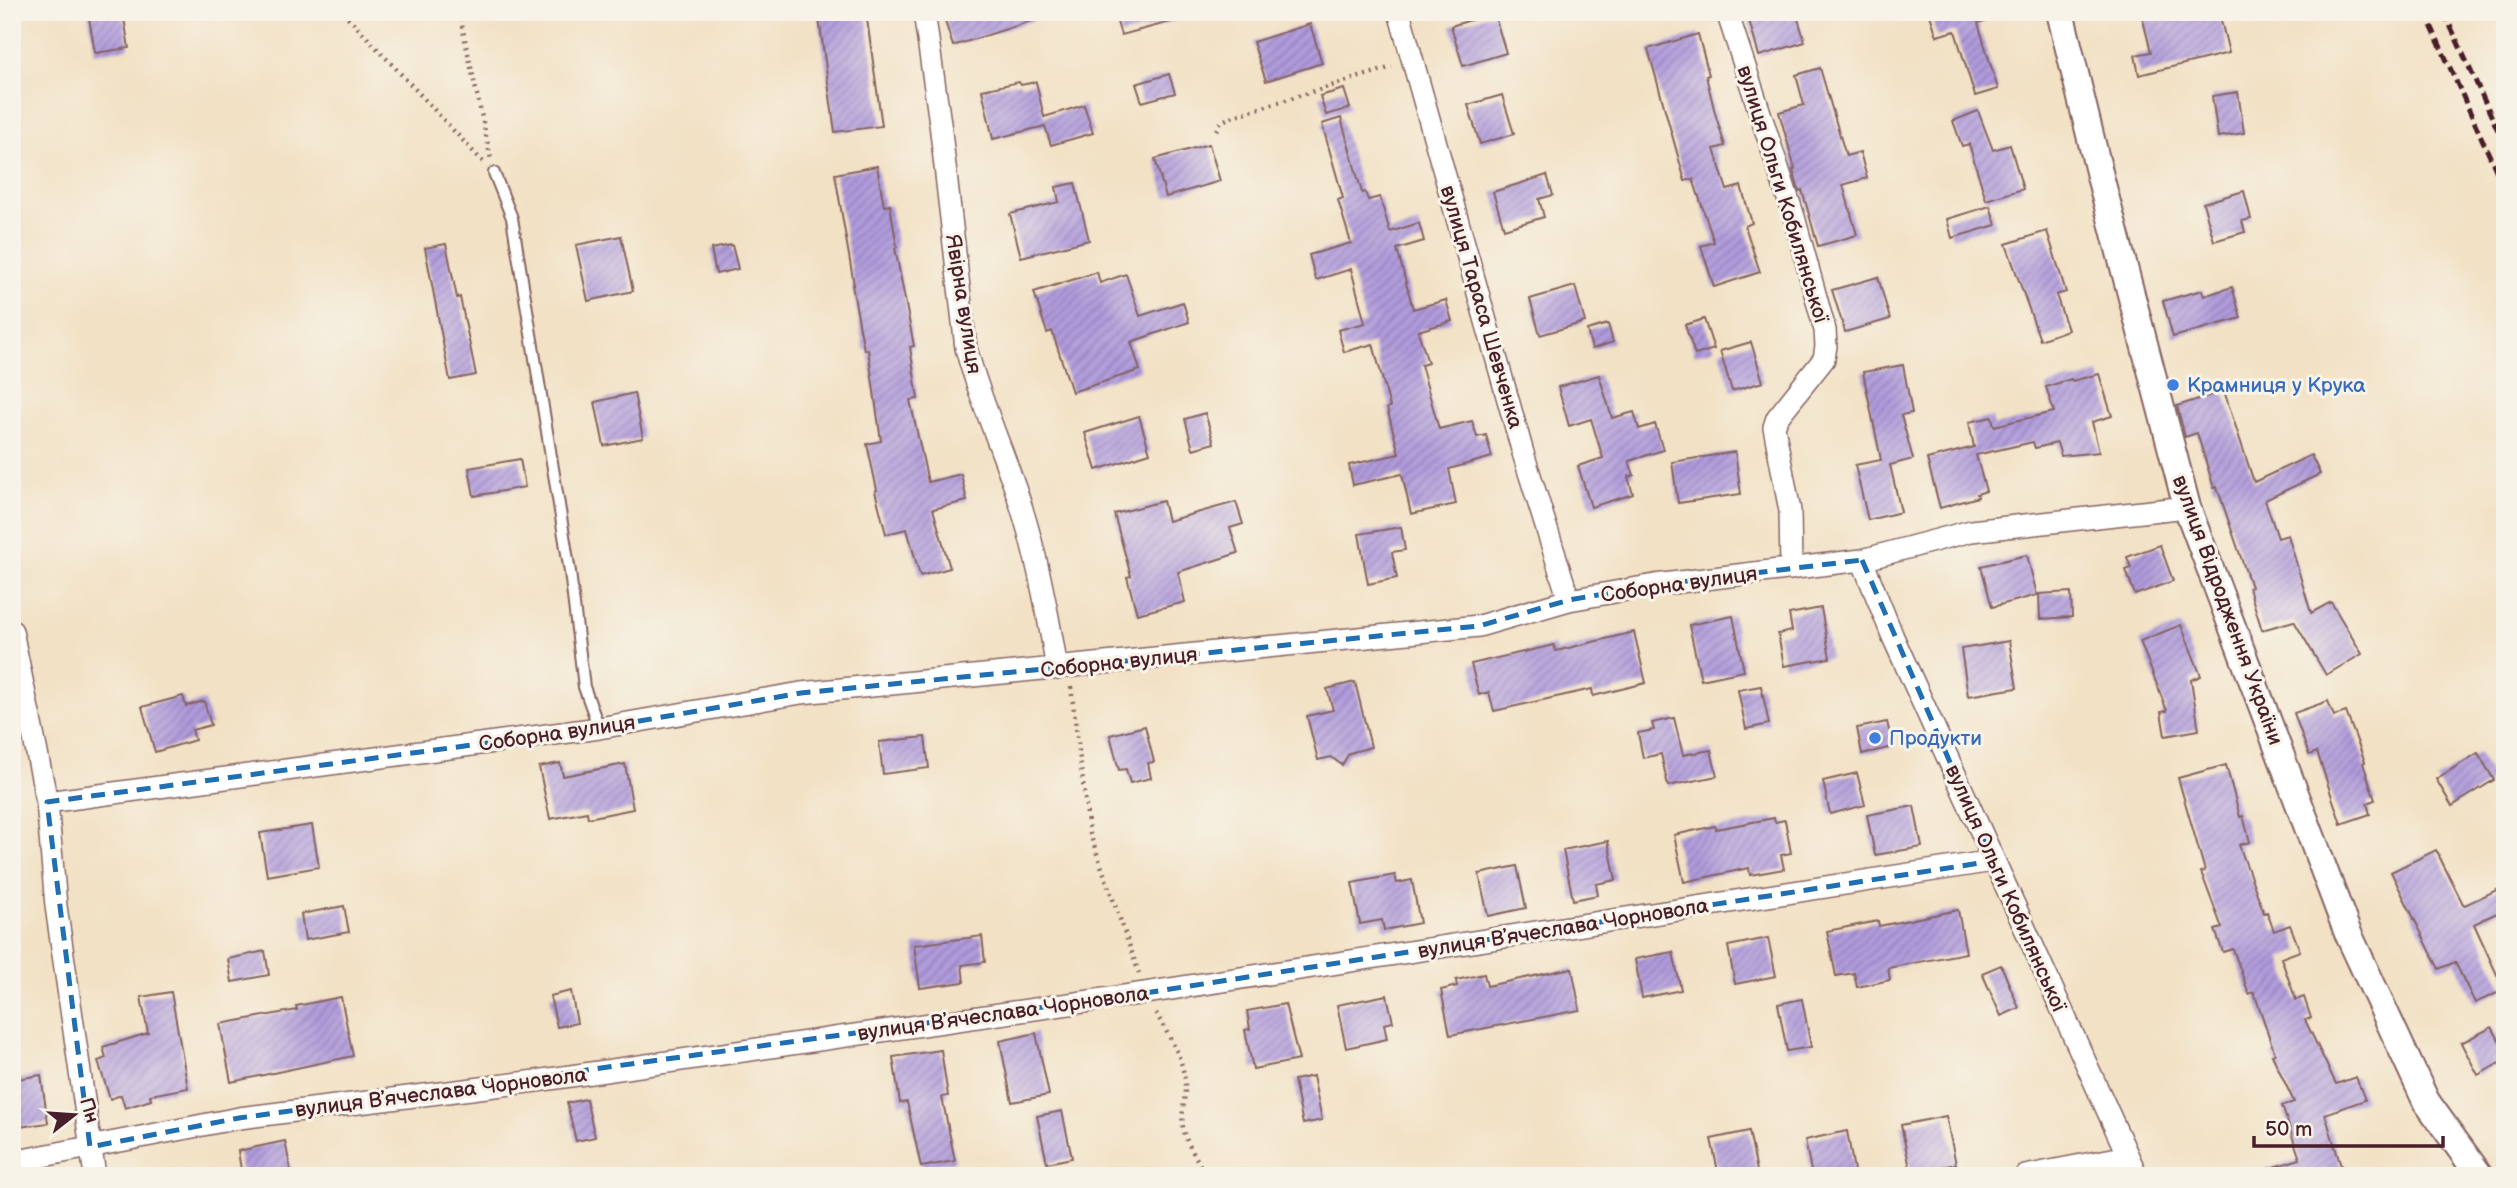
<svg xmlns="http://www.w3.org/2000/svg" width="2517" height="1188" font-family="'Balsamiq Sans',sans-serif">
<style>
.building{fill:url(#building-hatch)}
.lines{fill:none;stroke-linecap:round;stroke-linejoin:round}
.service-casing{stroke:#856361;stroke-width:14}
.minor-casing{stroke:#856361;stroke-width:24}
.tertiary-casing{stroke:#856361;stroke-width:30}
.path{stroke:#856361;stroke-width:4.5;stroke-dasharray:2 5;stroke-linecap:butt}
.service{stroke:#fff;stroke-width:10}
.minor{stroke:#fff;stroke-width:21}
.tertiary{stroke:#fff;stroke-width:26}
.rail{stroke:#4a1f2b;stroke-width:5;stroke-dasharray:10 5;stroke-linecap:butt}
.marked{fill:none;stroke:#1f6fb2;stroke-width:5;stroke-dasharray:14 9;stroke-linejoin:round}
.shop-dot{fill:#3f7fe0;stroke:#f7f3e8;stroke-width:2.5}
.labels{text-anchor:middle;stroke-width:6;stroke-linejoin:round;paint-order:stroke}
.street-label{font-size:21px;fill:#4a1f2b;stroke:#f7f3e8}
.shop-label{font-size:21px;fill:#366cbe;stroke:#f7f3e8;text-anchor:start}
</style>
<defs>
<pattern id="building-hatch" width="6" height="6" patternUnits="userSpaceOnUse" patternTransform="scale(1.75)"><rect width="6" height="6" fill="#b09bdc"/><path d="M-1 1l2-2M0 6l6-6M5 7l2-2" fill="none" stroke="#917eb3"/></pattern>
</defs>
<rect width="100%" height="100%" fill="#f7f3e8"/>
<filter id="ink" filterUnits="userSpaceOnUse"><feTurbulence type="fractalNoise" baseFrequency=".0143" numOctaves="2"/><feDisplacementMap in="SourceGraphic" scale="14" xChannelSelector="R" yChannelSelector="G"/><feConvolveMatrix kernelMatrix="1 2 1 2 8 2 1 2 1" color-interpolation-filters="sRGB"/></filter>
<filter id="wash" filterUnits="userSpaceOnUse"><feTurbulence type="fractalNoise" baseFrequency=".00686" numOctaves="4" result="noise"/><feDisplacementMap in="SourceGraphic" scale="28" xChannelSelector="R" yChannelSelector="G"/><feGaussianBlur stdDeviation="1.57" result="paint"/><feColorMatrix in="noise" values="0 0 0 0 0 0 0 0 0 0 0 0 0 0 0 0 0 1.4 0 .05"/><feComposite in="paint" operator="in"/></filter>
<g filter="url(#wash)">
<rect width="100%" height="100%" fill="#f2e1c4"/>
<g id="blocks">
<path class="building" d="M88,12h35l6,36 -34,5z
M818,12h48l16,114 -47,6z
M942,12h102v5l-91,29z
M1114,12h68v7l-61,16z
M1773,12h23l9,30 -46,14 -10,-36z
M1929,12h69l1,4 -21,7 20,66 -23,7 -20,-65 -18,5z
M2141,12h78l10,41 -90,22 -4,-20 16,-3z
M1494,13l12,40 -43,13 -12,-40z
M1310,24l12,39 -56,18 -13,-39z
M1698,34l11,41 -3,1 9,37 10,33 -11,3 13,41 14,-4 11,37 -7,3 15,46 -46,15 -13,-41 13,-4 -21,-63 -8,2 -37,-132z
M1820,68l26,88 14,-4 7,26 -24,7 14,50 -39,11 -16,-56 -3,1 -6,-21 2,-1 -16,-57 25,-7 -8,-30z
M1169,74l6,19 -33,9 -6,-18z
M1019,82l2,3 15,-3 8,35 40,-12 9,28 -42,12 -6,-19 -52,13 -11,-49z
M1344,89l6,19 -24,7 -6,-19z
M2238,92l6,41 -26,4 -6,-41z
M1502,95l12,39 -34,10 -12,-39z
M1978,111l15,39 17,-5 13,44 -37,11 -17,-56 -7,2 -9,-25z
M1341,118l21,75 3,-1 3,8 12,-3 10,35 29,-9 5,18 -27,8 16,60 33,-9 6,21 -34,10 10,32 -7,2 18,64 33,-8 5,16 9,-2 6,22 -43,12 7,35 -45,10 -9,-40 -49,11 -4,-20 50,-11 -12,-46 3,-1 -17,-63 -29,8 -6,-22 27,-7 -14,-54 -35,11 -7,-25 42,-12 -13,-43 5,-2 -21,-74z
M1209,144l11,37 -54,16 -11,-38z
M877,166l7,40 6,-1 7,42 -2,1 19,98 -4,1 8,52 -8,1 18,82 33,-8 6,27 -34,8 17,59 -30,8 -13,-47 -21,5 -11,-43 2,-1 -10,-46 14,-3 -13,-92 -4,1 -12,-65h2l-19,-111z
M1547,175l6,20 -14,4 5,18 -40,12 -11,-37z
M1075,183l14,57 -68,17 -11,-43 49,-12 -3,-15z
M2244,191l7,28 -9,2 3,11 -31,9 -11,-38z
M1990,206l6,19 -44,13 -5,-19z
M2047,231l19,61 -10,3 12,35 -28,10 -34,-96z
M621,236l12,55 -45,10 -12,-56z
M446,244l11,54 3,-1 16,78 -26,5 -25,-132z
M732,245l6,24 -22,5 -5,-25z
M1097,272l3,11 26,-9 14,42 43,-14 6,20 -58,20 9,28 -68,22 -20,-61 -5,2 -13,-41z
M1878,277l12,42 -45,13 -13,-42z
M1575,286l10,36 -45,13 -10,-36z
M2232,287l9,31 -68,19 -10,-36 39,-11 2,6z
M1704,319l10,30 -19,6 -10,-30z
M1608,324l5,18 -21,7 -5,-19z
M1751,342l12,40 -31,9 -12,-40z
M1903,365l9,48 -11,2 12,44 -23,6 11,47 -33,8 -13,-55 26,-5 -18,-88z
M2099,374l13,42 -20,6 7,30 -38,4 -4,-13 -22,5 -2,-6 -57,13 10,36 -9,3 1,3 -38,11 -13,-49 47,-12 -5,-25 23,-5 2,9 60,-14 -8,-25 25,-8 1,2z
M1599,375l13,43 22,-6 5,17 16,-5 8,26 -34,11 5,14 -6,2 5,17 -42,13 -13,-41 25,-8 -12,-39 -22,7 -11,-39z
M2224,391l30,91 57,-27 9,19 -55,26 13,38 10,-3 23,78 20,-11 31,52 -36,21 -32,-54 -32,9 -13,-42 2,-1 -34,-100 -3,1 -17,-55 -12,4 -8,-31z
M634,393l9,45 -39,8 -9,-44z
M1205,413l9,30 -21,6 -8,-30z
M1139,416l11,37 -54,17 -11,-37z
M1735,452l6,42 -63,9 -6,-41z
M520,459l5,28 -51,9 -5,-28z
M1163,501l5,20 68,-19 7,22 -13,4 8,25 -60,19 7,30 -48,12 -10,-37 4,-1 -17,-62z
M1401,527l4,23 -13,2 5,26 -29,6 -9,-50z
M2160,545l13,36 -38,14 -9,-25 5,-2 -4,-11z
M2027,555l10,40 -45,12 -11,-41z
M2071,592l1,25 -32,2 -1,-25z
M1821,608l9,50 -46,8 -6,-32 14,-3 -3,-17z
M1733,616l11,55 -43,9 -12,-55z
M2181,625l20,51 -10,4 8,50 -34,6 -4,-24 6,-1 -27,-70z
M1634,632l12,51 -53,13 -1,-7 -98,22 -5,-19 -10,3 -8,-31 83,-19 2,6z
M2009,641l8,47 -49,8 -7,-47z
M1355,682l16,65 -22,6 -7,12 -11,-8 -13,3 -11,-44 26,-6 -6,-21z
M1761,686l8,38 -23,5 -8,-39z
M183,696l3,10 18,-5 7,24 -19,5 3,10 -40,12 -13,-45z
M2328,701l6,15 12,-4 19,50 -2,1 12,37 -8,3 3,11 -29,10 -24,-72 -8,3 -15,-42z
M1674,718l9,37 28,-5 6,26 -49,10 -7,-32 -18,4 -5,-25 16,-3 -2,-7z
M1887,722l6,25 -31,7 -5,-26z
M1145,726l9,36 -6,1 3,15 -21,5 -4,-14 -7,1 -9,-35z
M925,737l4,31 -46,6 -4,-32z
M2478,753l16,27 -42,26 -16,-27z
M560,763l3,13 62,-12 8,45 -45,9 -1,-6 -37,7 -11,-52z
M2226,765l14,52 3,-1 7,26 -11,3 25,68 3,-1 7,19 16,-6 10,26 -19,7 15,42 8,-3 7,21 -6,2 31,64 20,-7 9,23 -40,14 19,62h-84v-5l40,-12 -18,-53 12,-4 -22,-47 3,-1 -21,-62 -5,2 -16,-45 -10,3 -8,-22 7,-2 -21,-56 4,-1 -27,-93z
M1857,773l8,32 -35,9 -7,-33z
M1914,806l8,41 -47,8 -8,-40z
M1774,818l1,4 10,-2 6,33 -10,2 3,14 -34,6 -1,-7 -65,14 -10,-47 41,-9 1,3z
M312,825l7,42 -52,9 -7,-43z
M1608,841l8,39 -20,4 2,11 -25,5 -10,-50z
M2436,850l27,54 2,1 40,-19v23l-31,15 30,66 -29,13 -20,-41 -16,7 -48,-97z
M1517,866l9,42 -38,8 -9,-42z
M1395,875l2,8 15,-3 8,43 -36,7 -2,-10 -22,4 -8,-41z
M344,906l5,26 -44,8 -4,-26z
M1958,910l8,43 -78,15 2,12 -33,7 -3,-14 -18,3 -9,-45 51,-10 1,5z
M982,936l3,26 -23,3 2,17 -44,6 -6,-43z
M1768,938l8,38 -41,8 -7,-38z
M265,951l4,24 -37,7 -4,-23z
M1673,952l8,38 -39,8 -7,-39z
M2001,965l18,43 -18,8 -19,-43z
M1572,968l8,42 -130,25 -9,-45 16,-4 -1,-6 28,-6 3,12z
M571,991l6,32 -20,4 -7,-31z
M171,992l17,96 -38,7 1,5 -26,8 -4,-13 -11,4 -12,-38 8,-3 -3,-11 45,-14 -7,-36z
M1387,995l6,27 -9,2 3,15 -41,9 -9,-43z
M341,997l12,59 -122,26 -11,-58 77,-14 -1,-4z
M1802,999l9,48 -24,4 -9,-47z
M1285,1004l14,56 -46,9 -8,-39 5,-1 -3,-18z
M2492,1027l13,24v9l-27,15 -17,-32z
M1036,1033l13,62 -37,7 -12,-61z
M941,1050l7,46 -6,1 13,64 -34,6 -14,-65 -7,1 -7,-46z
M41,1075l7,48 -36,5v-48z
M1313,1076l9,44 -19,4 -9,-44z
M586,1099l9,38 -19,4 -9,-38z
M1062,1111l10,47 -25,5 -10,-47z
M1946,1116l10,48 -45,9 -10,-48z
M1749,1131l9,45h-39l-8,-37z
M1847,1131l8,45h-43l-7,-36z
M285,1141l7,35h-50l-4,-25z"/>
</g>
</g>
<g filter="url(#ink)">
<use href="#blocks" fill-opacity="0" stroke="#856361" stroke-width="2"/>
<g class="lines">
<defs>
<path id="service" d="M494,173l18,45 58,354 14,115 15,41"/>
<path id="minor" d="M924,12l16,111 26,225c14,53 38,104 55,158 17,53 27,107 36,163
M1399,12l124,441 46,147
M1727,12l67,205 31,113 1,16 -2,13 -47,59 -3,9 16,84 1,58
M1862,560l31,77 244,539
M12,631l35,171 9,104 39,270
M47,802l552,-74 202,-35 678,-67 90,-26 86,-15 207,-25 109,-29 216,-24
M12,1162l227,-44 297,-37 609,-88 848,-132
M2025,1176l103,-20"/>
<path id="tertiary" d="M2060,12l41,168 86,327 160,424 79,170 54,75"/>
</defs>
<use href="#service" class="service-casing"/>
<use href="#minor" class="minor-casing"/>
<use href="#tertiary" class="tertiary-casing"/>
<path class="path" d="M343,12l140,150
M459,12l32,147
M1216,130l5,-8 10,-5 161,-50
M1071,687l18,144 50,142
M1156,1013c13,24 30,48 29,76 0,14 -5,28 -1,43 4,16 16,28 20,44"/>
<use href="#service" class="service"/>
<use href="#minor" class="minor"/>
<use href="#tertiary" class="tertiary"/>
<path class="rail" d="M2425,12l80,178
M2444,12l61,134"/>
</g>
</g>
<path class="marked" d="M1862,560l131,301 -848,132 -906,125 -149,29 -43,-345 552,-74 202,-35 678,-67 90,-26 86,-15z"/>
<g class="shop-dot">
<circle cx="2173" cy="385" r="7"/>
<circle cx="1875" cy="738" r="7"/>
</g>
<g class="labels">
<g class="street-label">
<text transform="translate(1783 194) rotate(73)" y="7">вулиця Ольги Кобилянської</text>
<text transform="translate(964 304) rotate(81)" y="7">Явірна вулиця</text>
<text transform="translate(1482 307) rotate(74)" y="7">вулиця Тараса Шевченка</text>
<text transform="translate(1679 584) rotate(-8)" y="7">Соборна вулиця</text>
<text transform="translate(2228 610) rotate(70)" y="7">вулиця Відродження України</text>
<text transform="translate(1119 662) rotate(-6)" y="7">Соборна вулиця</text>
<text transform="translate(557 733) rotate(-8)" y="7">Соборна вулиця</text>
<text transform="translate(2006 888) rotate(66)" y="7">вулиця Ольги Кобилянської</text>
<text transform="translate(1563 928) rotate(-9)" y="7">вулиця Вʼячеслава Чорновола</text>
<text transform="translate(1003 1013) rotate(-8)" y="7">вулиця Вʼячеслава Чорновола</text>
<text transform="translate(441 1092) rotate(-7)" y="7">вулиця Вʼячеслава Чорновола</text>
</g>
<g class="shop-label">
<text x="2187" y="392">Крамниця у Крука</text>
<text x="1889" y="745">Продукти</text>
</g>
</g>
<rect width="2517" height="1188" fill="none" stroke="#f7f3e8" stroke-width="42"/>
<g transform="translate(74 1115) rotate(73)" stroke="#f7f3e8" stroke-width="5" paint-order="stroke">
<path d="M0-5L12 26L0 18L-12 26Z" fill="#4a1f2b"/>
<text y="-10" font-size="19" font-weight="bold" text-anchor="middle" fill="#4a1f2b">Пн</text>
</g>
<path d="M2254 1136v10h189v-10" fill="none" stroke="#4a1f2b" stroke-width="3.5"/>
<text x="2265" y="1136" font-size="21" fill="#4a1f2b" stroke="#f7f3e8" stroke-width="5" paint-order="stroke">50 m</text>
</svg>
